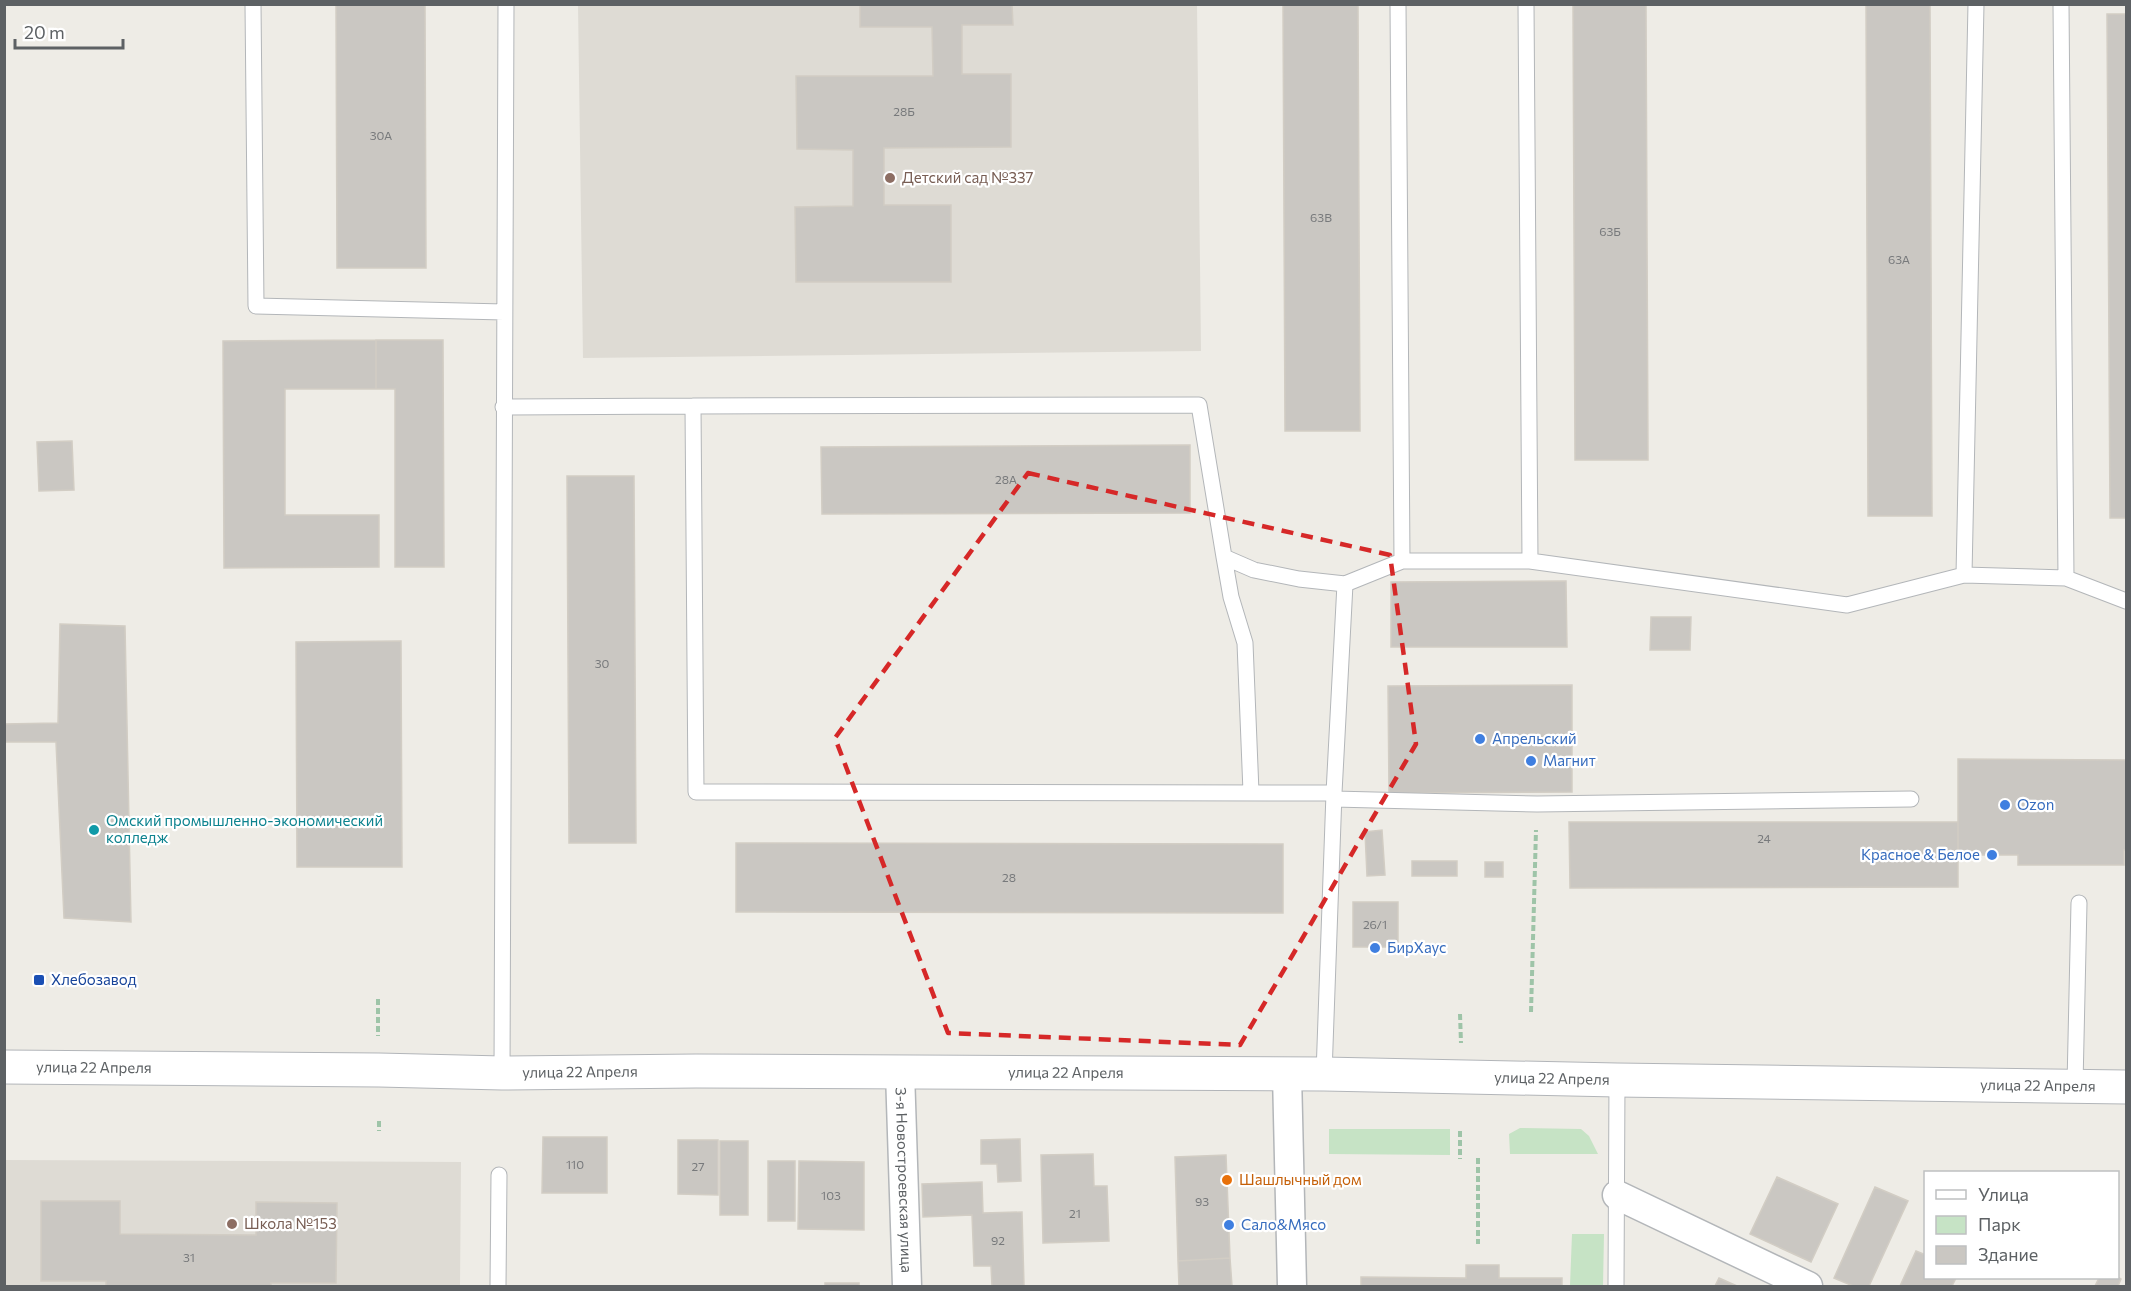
<svg xmlns="http://www.w3.org/2000/svg" width="2131" height="1291" font-family="Commissioner,sans-serif">
<style>
.education{fill:#dedbd4}
.green{fill:#c6e3c5}
.building{fill:#cac7c2;stroke:#d2cdc4;stroke-width:1.5}
.lines{fill:none;stroke-linecap:round;stroke-linejoin:round}
.service-casing{stroke:#b3b6b9;stroke-width:17}
.minor-casing{stroke:#b3b6b9;stroke-width:31}
.secondary-casing{stroke:#b2b5b9;stroke-width:35}
.path{stroke:#9ec4a8;stroke-width:4;stroke-dasharray:6 3;stroke-linecap:butt}
.service{stroke:#fff;stroke-width:15}
.minor{stroke:#fff;stroke-width:28}
.secondary{stroke:#fff;stroke-width:33}
.marked{fill:none;stroke:#d62828;stroke-width:4.5;stroke-dasharray:12 8;stroke-linejoin:round}
.education-dot{fill:#8d6e63;stroke:#fff;stroke-width:2}
.shop-dot{fill:#3f7fe0;stroke:#fff;stroke-width:2}
.culture-dot{fill:#0f9aa8;stroke:#fff;stroke-width:2}
.transit-dot{fill:#1a4fb4;stroke:#fff;stroke-width:2}
.food-dot{fill:#e8710a;stroke:#fff;stroke-width:2}
.labels{text-anchor:middle;stroke-width:4.5;stroke-linejoin:round;paint-order:stroke}
.number-label{font-size:12px;fill:#787a7c}
.education-label{font-size:15px;fill:#785e54;stroke:#fff;text-anchor:start}
.shop-label{font-size:15px;fill:#366cbe;stroke:#fff;text-anchor:start}
.culture-label{font-size:15px;fill:#0d838f;stroke:#fff;text-anchor:start}
.transit-label{font-size:15px;fill:#164399;stroke:#fff;text-anchor:start}
.street-label{font-size:15px;fill:#5d6164;stroke:#fff}
.food-label{font-size:15px;fill:#c56008;stroke:#fff;text-anchor:start}
</style>
<rect width="100%" height="100%" fill="#eeece6"/>
<path class="education" d="M578,5h619l4,346 -618,7z
M5,1160l456,2 -1,124h-455z"/>
<path class="green" d="M1520,1128l61,1 8,7 9,18h-88l-1,-20z
M1329,1129h121v26l-121,-1z
M1572,1234h32l-1,52h-33z"/>
<path class="building" d="M336,4h89l1,264h-89z
M860,4h152l1,21h-51v49h49v73l-127,1v57h67v77h-155l-1,-75 58,-1v-56l-56,-1 -1,-73h137l-1,-49h-72z
M1283,4h75l2,427h-75z
M1573,4h73l2,456h-73z
M1866,4h64l2,512h-64z
M2107,14h19v504h-16z
M376,340v49h-91v126h94v52l-155,1 -1,-227z
M376,340h67l1,227h-49v-178h-19z
M72,441l2,49 -35,1 -2,-49z
M1190,445v68l-368,1 -1,-67z
M567,476h67l2,367h-67z
M1566,581l1,66h-176v-65z
M1651,617h40l-1,33h-40z
M60,624l65,2 6,296 -67,-4 -8,-176h-52v-18l54,-1z
M401,641l1,226h-105l-1,-225z
M1572,685v107l-183,1 -1,-107z
M1958,759l168,1v90h-2v15h-106v-10h-60z
M1569,822h389v65l-388,1z
M1382,830l3,45 -18,1 -2,-44z
M736,843l547,1v69l-547,-1z
M1412,861h45v15h-45z
M1485,862h18v15h-18z
M1353,902h45v45h-45z
M543,1137h64v56h-65z
M1020,1139l1,42 -23,1 -1,-18h-16v-24z
M678,1140h40v55l-40,-1z
M720,1141h28v74h-28z
M1093,1154l1,32h13l2,55 -66,2 -2,-88z
M1226,1155l4,103 -52,3 -3,-104z
M768,1161h27v60h-27z
M799,1161l65,1v68l-66,-1z
M1777,1177l61,27 -27,58 -61,-28z
M982,1182l1,31 39,-1 2,74h-32l-1,-20h-17l-2,-51 -49,2 -1,-33z
M1875,1187l33,14 -39,85h-16l-19,-8z
M41,1201h79v33l136,1v-33l81,1 -1,80h-65v3h-165v-5h-65z
M1916,1251l10,4v23h30l-4,8h-52z
M1230,1258l2,28h-53l-1,-25z
M1466,1265h33v13h63v8h-201v-9l105,1z
M2118,1277l3,2 -3,7h-23l4,-8z
M1719,1278l18,8h-22z
M825,1283h34v3h-34z"/>
<g class="lines">
<defs>
<path id="service" d="M253,4l3,302 248,6
M1398,4l4,557
M1526,4l4,557
M1976,4l-12,571 102,3 60,23
M2061,4l5,574
M503,407l190,-1
M1224,557l7,40 14,46 6,149
M1334,793l-638,-1 -3,-386 506,-1 25,152 30,13 45,9 46,5 57,-23h128l317,44 117,-30
M1334,799l203,5 374,-5
M502,1073l4,-1069
M1324,1074l10,-281 11,-209
M2075,1085l4,-182
M498,1286l1,-111
M1616,1286l1,-206"/>
<g id="minor">
<path id="s1" d="M900,1072l7,214"/>
<path d="M1287,1074l5,212"/>
<path d="M1617,1195l191,91"/>
</g>
<g id="secondary">
<path id="s2" d="M4,1067l375,3 123,3 194,-2 628,3 293,6 509,7"/>
</g>
</defs>
<use href="#service" class="service-casing"/>
<use href="#minor" class="minor-casing"/>
<use href="#secondary" class="secondary-casing"/>
<path class="path" d="M378,999v37
M1531,1012l5,-182
M1460,1014l1,29
M379,1121v10
M1460,1131v28
M1478,1158v86"/>
<use href="#service" class="service"/>
<use href="#minor" class="minor"/>
<use href="#secondary" class="secondary"/>
</g>
<path class="marked" d="M1028,473l362,82 26,189 -176,301 -292,-12 -113,-295z"/>
<g class="education-dot">
<circle cx="890" cy="178" r="6"/>
<circle cx="232" cy="1224" r="6"/>
</g>
<g class="shop-dot">
<circle cx="1480" cy="739" r="6"/>
<circle cx="1531" cy="761" r="6"/>
<circle cx="2005" cy="805" r="6"/>
<circle cx="1992" cy="855" r="6"/>
<circle cx="1375" cy="948" r="6"/>
<circle cx="1229" cy="1225" r="6"/>
</g>
<circle class="culture-dot" cx="94" cy="830" r="6"/>
<rect class="transit-dot" x="33" y="974" width="12" height="12" rx="3"/>
<circle class="food-dot" cx="1227" cy="1180" r="6"/>
<g class="labels">
<g class="number-label">
<text x="904" y="116">28Б</text>
<text x="381" y="140">30А</text>
<text x="1321" y="222">63В</text>
<text x="1610" y="236">63Б</text>
<text x="1899" y="264">63А</text>
<text x="1006" y="484">28А</text>
<text x="602" y="668">30</text>
<text x="1764" y="843">24</text>
<text x="1009" y="882">28</text>
<text x="1375" y="929">26/1</text>
<text x="575" y="1169">110</text>
<text x="698" y="1171">27</text>
<text x="831" y="1200">103</text>
<text x="1202" y="1206">93</text>
<text x="1075" y="1218">21</text>
<text x="998" y="1245">92</text>
<text x="189" y="1262">31</text>
</g>
<g class="education-label">
<text x="902" y="183">Детский сад №337</text>
<text x="244" y="1229">Школа №153</text>
</g>
<g class="shop-label">
<text x="1492" y="744">Апрельский</text>
<text x="1543" y="766">Магнит</text>
<text x="2017" y="810">Ozon</text>
<text x="1980" y="860" text-anchor="end">Красное &amp; Белое</text>
<text x="1387" y="953">БирХаус</text>
<text x="1241" y="1230">Сало&amp;Мясо</text>
</g>
<g class="culture-label">
<text x="106" y="826">Омский промышленно-экономический<tspan x="106" dy="17">колледж</tspan></text>
</g>
<g class="transit-label">
<text x="51" y="985">Хлебозавод</text>
</g>
<g class="street-label">
<text dy="5" stroke="none"><textPath href="#s2" startOffset="90">улица 22 Апреля</textPath></text>
<text dy="5" stroke="none"><textPath href="#s2" startOffset="576">улица 22 Апреля</textPath></text>
<text dy="5" stroke="none"><textPath href="#s2" startOffset="1062">улица 22 Апреля</textPath></text>
<text dy="5" stroke="none"><textPath href="#s2" startOffset="1548">улица 22 Апреля</textPath></text>
<text dy="5" stroke="none"><textPath href="#s2" startOffset="2034">улица 22 Апреля</textPath></text>
<text dy="5" stroke="none"><textPath href="#s1" startOffset="108">3-я Новостроевская улица</textPath></text>
</g>
<g class="food-label">
<text x="1239" y="1185">Шашлычный дом</text>
</g>
</g>
<rect width="2131" height="1291" fill="none" stroke="#5d6164" stroke-width="12"/>
<rect x="1924" y="1171" width="195" height="108" fill="#ffffff" stroke="#bec0c1" stroke-width="1.5"/>
<rect x="1936" y="1190" width="30" height="9" fill="#ffffff" stroke="#bec0c1" stroke-width="1.5"/>
<text x="1978" y="1201" font-size="18" fill="#5d6164">Улица</text>
<rect x="1936" y="1216" width="30" height="18" fill="#c6e3c5" stroke="#bec0c1" stroke-width="1.5"/>
<text x="1978" y="1231" font-size="18" fill="#5d6164">Парк</text>
<rect x="1936" y="1246" width="30" height="18" fill="#cac7c2" stroke="#bec0c1" stroke-width="1.5"/>
<text x="1978" y="1261" font-size="18" fill="#5d6164">Здание</text>
<path d="M15 39v9h108v-9" fill="none" stroke="#5d6164" stroke-width="3"/>
<text x="24" y="39" font-size="18" fill="#5d6164" stroke="#ffffff" stroke-width="4.5" paint-order="stroke">20 m</text>
</svg>
